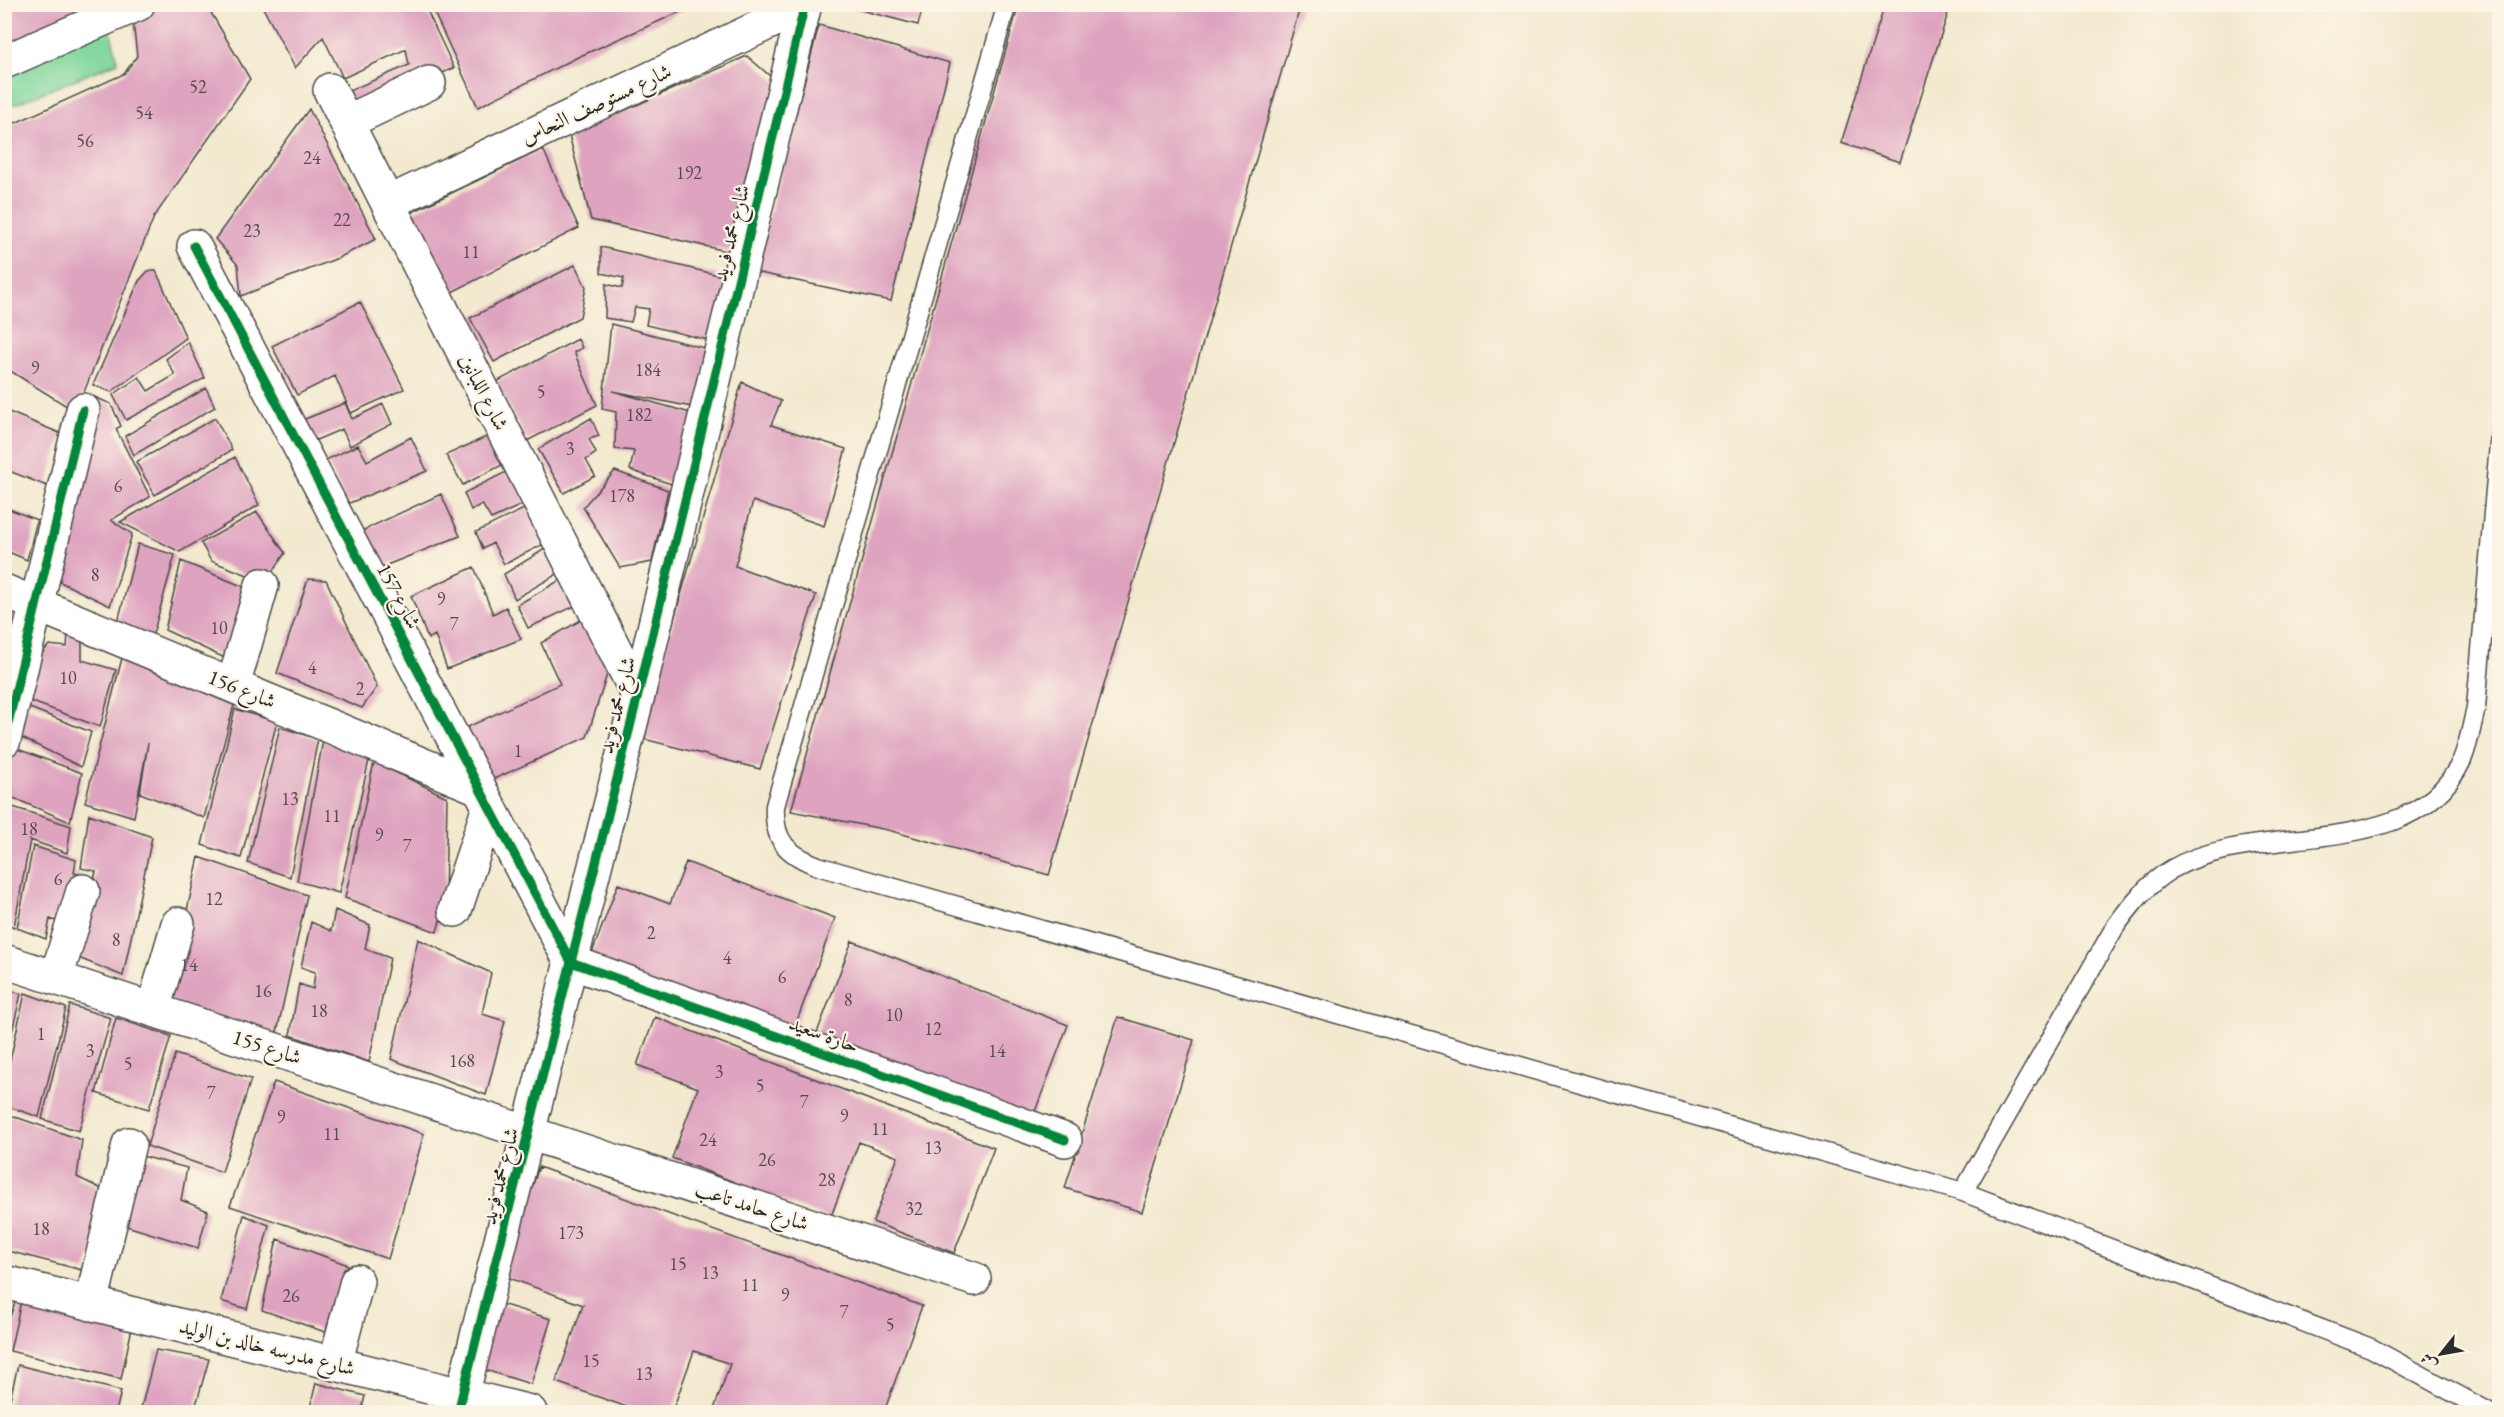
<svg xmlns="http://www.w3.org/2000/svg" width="2504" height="1417" font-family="'EB Garamond',Amiri,serif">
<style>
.green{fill:#7fd79c;stroke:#558164;stroke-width:1.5}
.building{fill:#dea3bf}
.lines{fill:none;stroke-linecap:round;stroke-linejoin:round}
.service-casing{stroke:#494844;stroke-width:21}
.minor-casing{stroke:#494844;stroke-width:36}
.tertiary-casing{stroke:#494844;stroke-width:36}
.service{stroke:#fff;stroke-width:18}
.minor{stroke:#fff;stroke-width:33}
.tertiary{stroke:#fff;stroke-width:33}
.cycleway-casing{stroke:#fcf5e5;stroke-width:13}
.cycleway{stroke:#00873e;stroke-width:9}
.labels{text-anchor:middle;stroke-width:4.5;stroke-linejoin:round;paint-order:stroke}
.number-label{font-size:18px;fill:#584950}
.street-label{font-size:21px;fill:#2b2b2b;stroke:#fcf5e5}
</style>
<rect width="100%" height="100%" fill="#fcf5e5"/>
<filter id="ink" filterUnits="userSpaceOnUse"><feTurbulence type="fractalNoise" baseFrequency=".0167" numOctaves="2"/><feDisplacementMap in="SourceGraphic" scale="12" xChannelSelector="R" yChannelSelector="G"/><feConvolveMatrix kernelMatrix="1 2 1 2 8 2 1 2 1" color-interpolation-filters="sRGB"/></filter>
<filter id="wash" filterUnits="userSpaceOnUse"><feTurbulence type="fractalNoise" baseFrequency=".008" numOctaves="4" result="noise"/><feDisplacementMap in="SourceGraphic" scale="24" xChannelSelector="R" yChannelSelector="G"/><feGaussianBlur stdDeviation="1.35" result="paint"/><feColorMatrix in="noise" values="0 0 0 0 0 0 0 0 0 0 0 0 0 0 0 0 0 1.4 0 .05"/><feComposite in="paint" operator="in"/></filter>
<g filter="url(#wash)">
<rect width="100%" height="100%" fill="#f2e9cf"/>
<path class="green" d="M104,5l14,57 -113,46v-67z"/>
<g id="blocks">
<path class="building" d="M4,4h95l-95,42z
M149,4h57l44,75 -96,138 -78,195 -72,-45v-239l120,-54 13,-18 -5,-44z
M261,4h163l30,64 -100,42 -10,-17 65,-28 -3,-16 -63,29 -20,-41 -28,31z
M430,4h268l-120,53 -100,50z
M838,4h86l-6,21z
M1019,4h282l-252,871 -161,-45 -97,-19z
M1885,4h66l-51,158 -59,-19z
M819,25l131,38 -59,238 -136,-29z
M747,56l30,26 -46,170 -140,-32 -22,-85z
M309,109l67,130 -38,19 -97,38 -3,-31 -23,-26z
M543,149l36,79 -133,67 -42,-79z
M601,247l130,31 -15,64 -70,-17 3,-16 -14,-2 -4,15 -26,-4 1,-34 16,4 2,-10 -23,-5z
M575,265l11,22 -6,30 -86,45 -24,-44z
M148,271h8l30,67 -75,54 -18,-7 46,-104z
M360,302l44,87 -53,24 -16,-37 -38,19 -25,-49z
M611,324l101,26 -15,58 -84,-17 81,23 -17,72 -47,-16 4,-19 -19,-2 1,-37 -14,-3z
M578,339l4,9 -8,4 23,53 -70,36 -31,-59z
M188,342l17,36 -79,42 -13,-25 26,-18 9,14 27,-16 -9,-16z
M742,382l39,19 -10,24 75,24 -22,77 -71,-25 -18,65 81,29 -56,174 -120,-31z
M206,388l9,19 -81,48 -9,-19z
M90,395l21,9 10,22 -5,3 34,68 -39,23 21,14 -22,72 -58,-28z
M345,403l7,16 31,-15 9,20 -42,22 -8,-17 -35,15 -12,-21z
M4,410l58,24 -15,52 -43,-17z
M215,418l17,32 -77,45 -19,-33z
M591,418l8,18 -10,3 7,14 -10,7 9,16 -31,17 -26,-44z
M495,433l15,28 -47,24 -17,-30z
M411,437l16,34 -80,33 -21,-44 32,-15 9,16z
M235,457l24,48 -79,47 -60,-30z
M512,469l14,34 -35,16 -9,-15 -11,6 -7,-17z
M615,471l53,19 -16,72 -32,6 -37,-61z
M441,494l19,42 -86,34 -19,-36z
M530,506l16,37 -42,21 -11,-21 -10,6 -7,-17z
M4,507l33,13 -10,40 -23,-10z
M257,512l28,41 -19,29 -55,-21 -10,-18z
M138,544l37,11 -25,90 -35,-12z
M548,547l11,26 -44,26 -11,-25z
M181,561l73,30 -23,70 -66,-31z
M474,567l19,47 13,-7 15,32 -74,30 -12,-34 -7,4 -17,-43z
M308,579l18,1 51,107 -15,21 -85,-35z
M562,579l13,27 -47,22 -11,-23z
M4,600l23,8 -19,58 -4,-1z
M588,616l23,46 -24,75 -102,46 -26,-52 101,-47 -19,-41z
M68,633l14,4v23l34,10 -16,57 -81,-30 13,-32 17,-20 18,2z
M122,658l112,47 -30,113 -64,-25 8,-50 -14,74 -49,-15z
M22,705l69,27 -10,35 -63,-31z
M235,709l42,13 -36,136 -39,-13z
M280,727l38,12 -28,138 -42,-14z
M323,740l47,16 -31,137 -42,-12z
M12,747l70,26 -12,49 -66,-28v-14z
M374,762l73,35 -2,105 -8,30 -92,-34z
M4,804l67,22 -4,27 -37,-13 -16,87 -10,-4z
M89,814l63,23 -29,139 -47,-19 20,-86 -15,-3z
M33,846l43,14 -2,13 9,2 -18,49 -15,-5 -4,20 -29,-11z
M199,857l108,38 -32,146 -108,-42z
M686,862l149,56 -44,119 -202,-76 29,-77 52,20z
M335,910l35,15 -5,24 25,9 -21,104 -79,-27 9,-51 14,5 2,-17 -14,-5 10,-45 20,9z
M418,939l73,34 -9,41 23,7 -19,74 -95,-36z
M852,941l216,84 -37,97 -216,-84z
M4,988l17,6 -16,67h-1z
M25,993l41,15 -27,109 -35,-12v-17z
M70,1005l41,13 -32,113 -37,-12z
M655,1017l339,131 -40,105 -81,-31 25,-65 -39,-15 -29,77 -158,-61 26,-70 -61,-23z
M1118,1017l76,23 -52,172 -77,-24z
M116,1018l55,18 -22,73 -53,-16z
M175,1054l76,25 -29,93 -75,-26z
M274,1082l150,52 -36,125 -158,-53z
M4,1113l78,27 -5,37 33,16 -24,78 -82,-21z
M131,1153l56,15 -6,32 27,11 -10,37 -78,-24z
M539,1167l383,139 -38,106h-171l17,-48 -36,-13 -22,61h-31l-85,-30 27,-77 -82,-30z
M244,1215l25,10 -22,84 -26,-8z
M277,1239l71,26 -20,68 -66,-23z
M24,1288l109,35 -12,56 -111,-28z
M4,1290l14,4 -13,38h-1z
M491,1301l60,18 -20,65 -59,-18z
M156,1350l53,9 -15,53h-54z
M18,1365l103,26 -5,21h-109z
M316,1383l49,13 -4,16h-52z"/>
</g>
</g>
<g filter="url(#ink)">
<use href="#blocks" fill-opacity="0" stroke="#494844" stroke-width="1.5"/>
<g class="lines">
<defs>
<path id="service" d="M1007,4l-232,802c-2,36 13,49 46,61l1142,325 408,156 118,64
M1963,1192l152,-265c16,-22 33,-44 57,-58 87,-50 241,-4 290,-109 7,-17 10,-35 14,-53l24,-274"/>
<path id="minor" d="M330,90l308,605
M347,122l82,-39
M388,203l416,-197
M194,246l377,716 494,178
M4,591l475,197
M233,686l29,-101
M4,740l79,-330
M455,910l34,-103
M4,961l970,318
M56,978l27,-87
M153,1010l25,-86
M4,1282l526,130
M91,1304l38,-160
M335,1364l22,-83"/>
<path id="tertiary" d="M4,62l134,-58
M458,1412l180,-717 167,-691"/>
</defs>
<use href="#service" class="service-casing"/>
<use href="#minor" class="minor-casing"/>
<use href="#tertiary" class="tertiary-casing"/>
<use href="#service" class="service"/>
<use href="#minor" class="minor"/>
<use href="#tertiary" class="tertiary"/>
<defs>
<path id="cycleway" d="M194,246l377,716 494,178
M4,740l79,-330
M458,1412l180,-717 167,-691"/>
</defs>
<use href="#cycleway" class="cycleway-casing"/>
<use href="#cycleway" class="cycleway"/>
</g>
</g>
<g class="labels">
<g class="number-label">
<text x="198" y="93">52</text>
<text x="144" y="119">54</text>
<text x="85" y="147">56</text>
<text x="312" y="164">24</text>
<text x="689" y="179">192</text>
<text x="342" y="226">22</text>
<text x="252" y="237">23</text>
<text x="471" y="258">11</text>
<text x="35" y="374">9</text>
<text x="648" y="376">184</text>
<text x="541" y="398">5</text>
<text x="639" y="421">182</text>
<text x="570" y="455">3</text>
<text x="118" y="492">6</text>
<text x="622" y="502">178</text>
<text x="95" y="581">8</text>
<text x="441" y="605">9</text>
<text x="454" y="630">7</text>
<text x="219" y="634">10</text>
<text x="312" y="674">4</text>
<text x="68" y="684">10</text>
<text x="360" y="695">2</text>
<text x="518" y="757">1</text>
<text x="290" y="805">13</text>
<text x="332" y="822">11</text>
<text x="29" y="835">18</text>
<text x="379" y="841">9</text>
<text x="407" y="852">7</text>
<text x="58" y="885">6</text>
<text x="214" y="905">12</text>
<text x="651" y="939">2</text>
<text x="116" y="946">8</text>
<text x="727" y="964">4</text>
<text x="189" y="971">14</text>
<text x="782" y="983">6</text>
<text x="263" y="997">16</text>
<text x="848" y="1006">8</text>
<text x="319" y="1017">18</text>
<text x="894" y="1021">10</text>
<text x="933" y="1035">12</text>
<text x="41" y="1040">1</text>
<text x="90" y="1057">3</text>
<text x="997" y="1057">14</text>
<text x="462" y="1067">168</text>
<text x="128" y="1070">5</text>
<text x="719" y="1078">3</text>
<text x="760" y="1092">5</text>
<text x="211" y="1099">7</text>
<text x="804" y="1108">7</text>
<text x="844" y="1122">9</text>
<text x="281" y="1123">9</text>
<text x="880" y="1135">11</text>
<text x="332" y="1140">11</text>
<text x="708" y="1146">24</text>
<text x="933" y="1154">13</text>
<text x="767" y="1166">26</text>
<text x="827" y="1186">28</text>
<text x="914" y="1215">32</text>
<text x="41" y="1235">18</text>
<text x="571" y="1239">173</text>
<text x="678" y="1270">15</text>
<text x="710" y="1279">13</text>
<text x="750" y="1291">11</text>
<text x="785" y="1301">9</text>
<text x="291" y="1302">26</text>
<text x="844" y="1318">7</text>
<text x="890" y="1331">5</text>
<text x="591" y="1367">15</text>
<text x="644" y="1380">13</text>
</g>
<g class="street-label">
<text transform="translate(596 104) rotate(-25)" y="7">شارع مستوصف النحاس</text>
<text transform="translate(731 233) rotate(-76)" y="7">شارع محمد فريد</text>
<text transform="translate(484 392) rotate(63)" y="7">شارع اللبانين</text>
<text transform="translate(399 596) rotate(62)" y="7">شارع 157</text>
<text transform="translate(242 689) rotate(22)" y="7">شارع 156</text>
<text transform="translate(617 705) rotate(-76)" y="7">شارع محمد فريد</text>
<text transform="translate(824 1034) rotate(20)" y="7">حارة سعيد</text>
<text transform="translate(267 1047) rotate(18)" y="7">شارع 155</text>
<text transform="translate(500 1176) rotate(-76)" y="7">شارع محمد فريد</text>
<text transform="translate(752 1206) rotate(18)" y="7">شارع حامد تاعب</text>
<text transform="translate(267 1347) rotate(14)" y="7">شارع مدرسه خالد بن الوليد</text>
</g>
</g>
<rect width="2504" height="1417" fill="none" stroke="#fcf5e5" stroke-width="24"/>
<g transform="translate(2441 1354) rotate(239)" stroke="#fcf5e5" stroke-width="4.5" paint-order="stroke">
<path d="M0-4.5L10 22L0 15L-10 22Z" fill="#2b2b2b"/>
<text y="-9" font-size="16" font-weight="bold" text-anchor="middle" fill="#2b2b2b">ش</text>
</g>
</svg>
